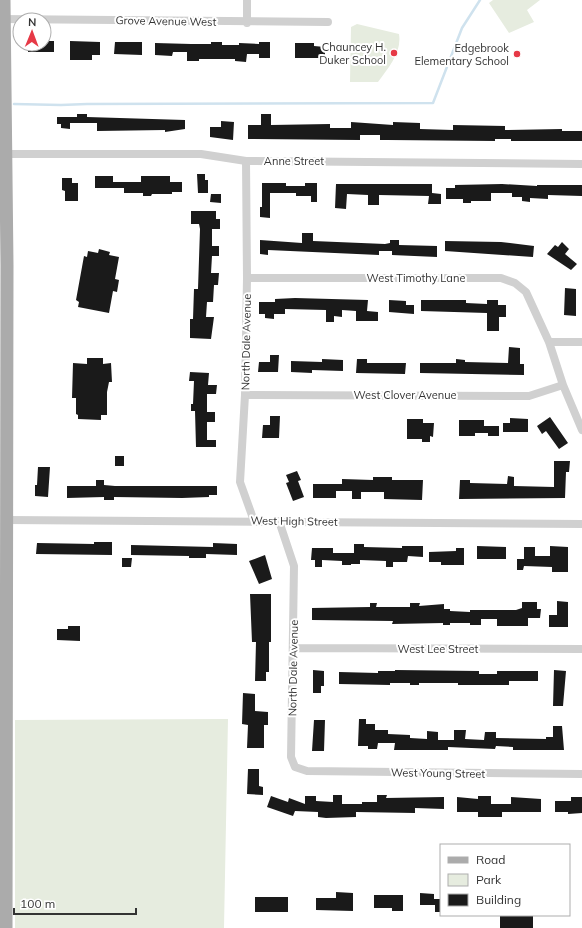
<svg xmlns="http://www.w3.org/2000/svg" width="582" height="928" font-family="Mulish,sans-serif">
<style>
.green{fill:#e6ecdf}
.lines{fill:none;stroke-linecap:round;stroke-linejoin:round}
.stream{stroke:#cfe2ee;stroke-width:2.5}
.building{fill:#1a1a1a}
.minor{stroke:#d0d0d0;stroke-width:8}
.primary{stroke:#ababab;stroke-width:13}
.poi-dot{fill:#e63946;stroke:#fff;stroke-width:1.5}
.labels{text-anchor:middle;stroke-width:4;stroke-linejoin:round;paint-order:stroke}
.street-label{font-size:11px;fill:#333;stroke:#fff}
.poi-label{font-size:11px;fill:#333;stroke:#fff;text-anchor:end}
</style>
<rect width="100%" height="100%" fill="#fff"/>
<path class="green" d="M493,0h47l-13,10 7,12 -25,11 -20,-30z
M357,24l42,10c3,18 -10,33 -21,48h-28l1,-55z
M228,719l-4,209h-209v-208z"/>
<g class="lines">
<path class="stream" d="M14,104l47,1 26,-1 346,-1 29,-75 18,-28"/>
</g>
<path class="building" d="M44,41h10v11h-26v-8h16z
M70,41l30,1v13h-8v5h-22z
M115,42h27v13l-28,-1z
M211,42h11v3h17v-2l20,1v-2h11v16h-11v-4h-12l-1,8 -11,-1v-2h-36v2h-12v-9h-14l-1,4 -17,-1v-12l36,1h20z
M295,43h19v3l11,1v11h-30z
M77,114h10v3l98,3v9l-20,3v-2l-68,1v-8h-27v6l-9,-1v-4h-4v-7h20z
M261,114h10v11l59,-1v4h21v-6l42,3v-3l27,1v6l33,1v-5l52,1v4l57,-1v2h20v10h-71v-2h-16v2l-107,-1h-8v-5h-20v5l-112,-1v-14h13z
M221,121l13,1 -1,18 -23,-3v-10h11z
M197,174h8v6h3v13h-10z
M95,176h18v6h28v-6h29v6h12v10h-10v2h-20l-1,2h-8v-3h-19v-5h-29z
M62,178h10v5h6v18h-13v-10l-3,-1z
M262,183h24v3h19v-3h12v19h-6v-6h-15v-3h-26v25l-10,-1v-10h2z
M336,184h96v9l9,1v10h-13l1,-8 -50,-1v10h-11v-10l-21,-1 -1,15 -11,-1z
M502,184l35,2v-1h45v11l-34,-1v4l-18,-1v4l-8,-1v-4h-10v-4h-21v8h-20v2h-8v-4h-17v-11h9v-3z
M211,194h10v9l-11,-1z
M191,211h25v8h4v10h-8v17h7v10h-7l-1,17h8l-1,12h-4l-1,17h-6l-1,15h8l-3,22 -21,-1v-19h3l1,-30h4l2,-60 -1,-5h-8z
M302,233h11v8l72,3 5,-1v-3h9v5l38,1v11l-45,-2v-4h-13v4l-111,-5v5l-8,-1v-14l42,3z
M445,241l56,1 33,4 -1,11 -88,-6z
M562,242l7,7 -4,5 12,10 -6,6 -24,-16 8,-9 3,2z
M99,249l11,3 -1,3 10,2 -4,22 4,1 -2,12 -4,-1 -4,22 -31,-6 1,-5 -3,-2 8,-44 3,1 1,-6 10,2z
M565,288l11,1v27l-12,-1z
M295,298l73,2 -1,11 11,1v9h-22v-10l-14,-1v7l-8,-1v6h-8v-12l-41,-1v5h-11v5l-9,-1v-4h-6v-12h16v-3z
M389,300l17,1v4h8v9l-25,-2z
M421,300h45v3l21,1v-4h11v5h8v12h-7v14h-12v-18l-66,-2z
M509,347l11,1v16h4v11l-104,-2v-10h36v-4l9,1v2l43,1z
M270,355h9l-1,17h-20l1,-10h11z
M87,358h16v6l8,-1 1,19h-3l-2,10v23h-6v5l-23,-1v-4l-2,-1v-16h-4l1,-35 14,1z
M322,359l21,1v11l-31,-1v3l-21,-1v-11l31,1z
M357,359h10v4h39l-1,11 -49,-1z
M190,372l19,1 -1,12h9l-1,9h-9v18h8v10h-8v18h9v7h-20l-1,-36h-4v-7h2l1,-23h-5z
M270,416h10l-1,22h-17l1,-13h7z
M550,417l18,26 -9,6 -13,-18 -4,3 -5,-8z
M510,418l18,1v13h-25v-9h7z
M407,419h16v4h11l-1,14 -3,-1v6h-8v-3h-15z
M459,420h25v6h15v10h-11v-3h-13v3h-16z
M115,456h9v10h-9z
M554,461h16l-1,11h-3l-1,26 -106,1 1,-19h10v3l37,1 1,-8 6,1v9l40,1z
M38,467h12l-2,30 -13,-1v-11h2z
M297,471l4,9 -3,1 6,16 -11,4 -7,-18 3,-1 -3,-7z
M373,477h19v3h31l-1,20 -38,-1v-7h-23v7h-9v-8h-16v7h-23v-14h29v-5l31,1z
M96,480h8v5l11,1h102v9h-8v2l-27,1 -68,-1v3h-10v-3l-37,1v-12h29z
M94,542h18v13l-76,-1 1,-11 57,1z
M213,543l24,1v11l-31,-1v4h-17v-2l-58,-1v-10l82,2z
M354,544h10v3l38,1v-2h21v11l-15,-1 -1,6h-14v5h-7v-6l-26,-1v4h-9v1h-9v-4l-20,-1v7h-7v-7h-4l1,-12h21v5h21z
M477,546l29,1v12h-29z
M550,546l18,1v25h-16v-5l-28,-1 -1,4h-6v-11h7v-12h11v9h15z
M456,548h8v17h-23v-3h-12v-10l27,-1z
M265,555l7,24 -13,5 -10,-23z
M122,558h10l-1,9h-9z
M250,594h21v48h-2v30h-3v9h-11l1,-39h-4z
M557,601l11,1v25h-19v-12h8z
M522,602h15v7h4l-1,9h-12v8h-31v-7h-16v6h-11v-2h-20v2h-7v-2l-51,1 1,-3 -81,-1v-12l58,-1v-4h7l-1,4h34v-4h10l-1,3 25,-2v5h6v2l20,1v-2h46l6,-2z
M68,626h12v15l-23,-1v-11h11z
M313,670l11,1v15h-3v7h-8z
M395,670l84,1v3h18v-3h41v10h-29v4h-51v-2h-39v2h-9v-2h-20v2l-51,-1v-12l39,1v-2h17z
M554,670l12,1 -3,35h-10z
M243,693l12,1v17l13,1v13h-4v23h-17l1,-23 -6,-1z
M359,719h7v5h9v6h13v4l22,1v3l17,1v-8l11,1v8h16v-10h12l-1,9 19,1 1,-8h11v6l50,1v-2h7v-11h9l2,24h-51v-3l-17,-1 -1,3 -47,-2v3h-54l1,-7h-17l-1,6h-9v-3h-10z
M314,720h11l-1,31h-12z
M248,769h11v17l4,1v8l-16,-1z
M333,795h9v9h20v-2h15v-7h10l-1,3 58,-1v12l-29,-1v5l-59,-1v5l-30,1 -8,-1v-5l-23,-1 -2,5 -26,-9 4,-11 17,6 1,-4 16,6v-8h11v5l17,1z
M478,796h13v8h20v-7l30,2v13h-39v5h-24v-5h-21v-15l21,2z
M571,797h11v16l-14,1v-2h-13v-11h16z
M336,892l17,1v18l-37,-1v-12h20z
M420,893l14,1v5h7v13h-6v-7h-15z
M374,895h29v16h-11v-3h-18z
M255,897h33v15h-33z
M500,915h33v13h-33z"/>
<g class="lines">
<path class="minor" d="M1,19l327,3
M247,23v-23
M6,154h195l45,7 336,3
M246,161l1,117 -2,117 -5,87 14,39
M247,278h254l14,5 11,9 23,50 14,43 19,45
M549,342h33
M245,395l284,1 34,-11
M7,520l575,4
M279,521l15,45 -3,191 4,10 12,4 275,3
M294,648l288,1"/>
<path class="primary" d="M4,0l3,265 -1,663"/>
</g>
<g class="poi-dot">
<circle cx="394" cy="53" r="4"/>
<circle cx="517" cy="54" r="4"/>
</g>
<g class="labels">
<g class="street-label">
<text transform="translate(166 21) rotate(1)" y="4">Grove Avenue West</text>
<text x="294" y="165">Anne Street</text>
<text x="416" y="282">West Timothy Lane</text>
<text transform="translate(246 342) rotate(-89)" y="4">North Dale Avenue</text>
<text x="405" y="399">West Clover Avenue</text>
<text transform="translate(294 521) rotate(1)" y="4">West High Street</text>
<text x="438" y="653">West Lee Street</text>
<text transform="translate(293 668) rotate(-89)" y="4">North Dale Avenue</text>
<text transform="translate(438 773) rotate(1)" y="4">West Young Street</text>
</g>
<g class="poi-label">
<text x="386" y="51">Chauncey H.<tspan x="386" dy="13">Duker School</tspan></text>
<text x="509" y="52">Edgebrook<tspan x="509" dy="13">Elementary School</tspan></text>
</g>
</g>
<rect x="440" y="844" width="130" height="72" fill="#ffffff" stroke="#adadad"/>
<rect x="448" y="857" width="20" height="6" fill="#ababab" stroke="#adadad"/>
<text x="476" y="864" font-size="12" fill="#333333">Road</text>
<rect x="448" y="874" width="20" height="12" fill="#e6ecdf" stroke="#adadad"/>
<text x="476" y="884" font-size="12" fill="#333333">Park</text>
<rect x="448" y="894" width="20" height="12" fill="#1a1a1a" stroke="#adadad"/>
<text x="476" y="904" font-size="12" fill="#333333">Building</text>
<g transform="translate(32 32) rotate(1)"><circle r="19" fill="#ffffff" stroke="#adadad"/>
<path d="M0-3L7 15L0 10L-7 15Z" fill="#e63946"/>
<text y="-6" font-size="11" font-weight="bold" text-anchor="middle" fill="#333333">N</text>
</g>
<path d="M14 908v6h122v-6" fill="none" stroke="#333333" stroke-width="2"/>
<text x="20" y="908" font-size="12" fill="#333333" stroke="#ffffff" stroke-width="3" paint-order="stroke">100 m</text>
</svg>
